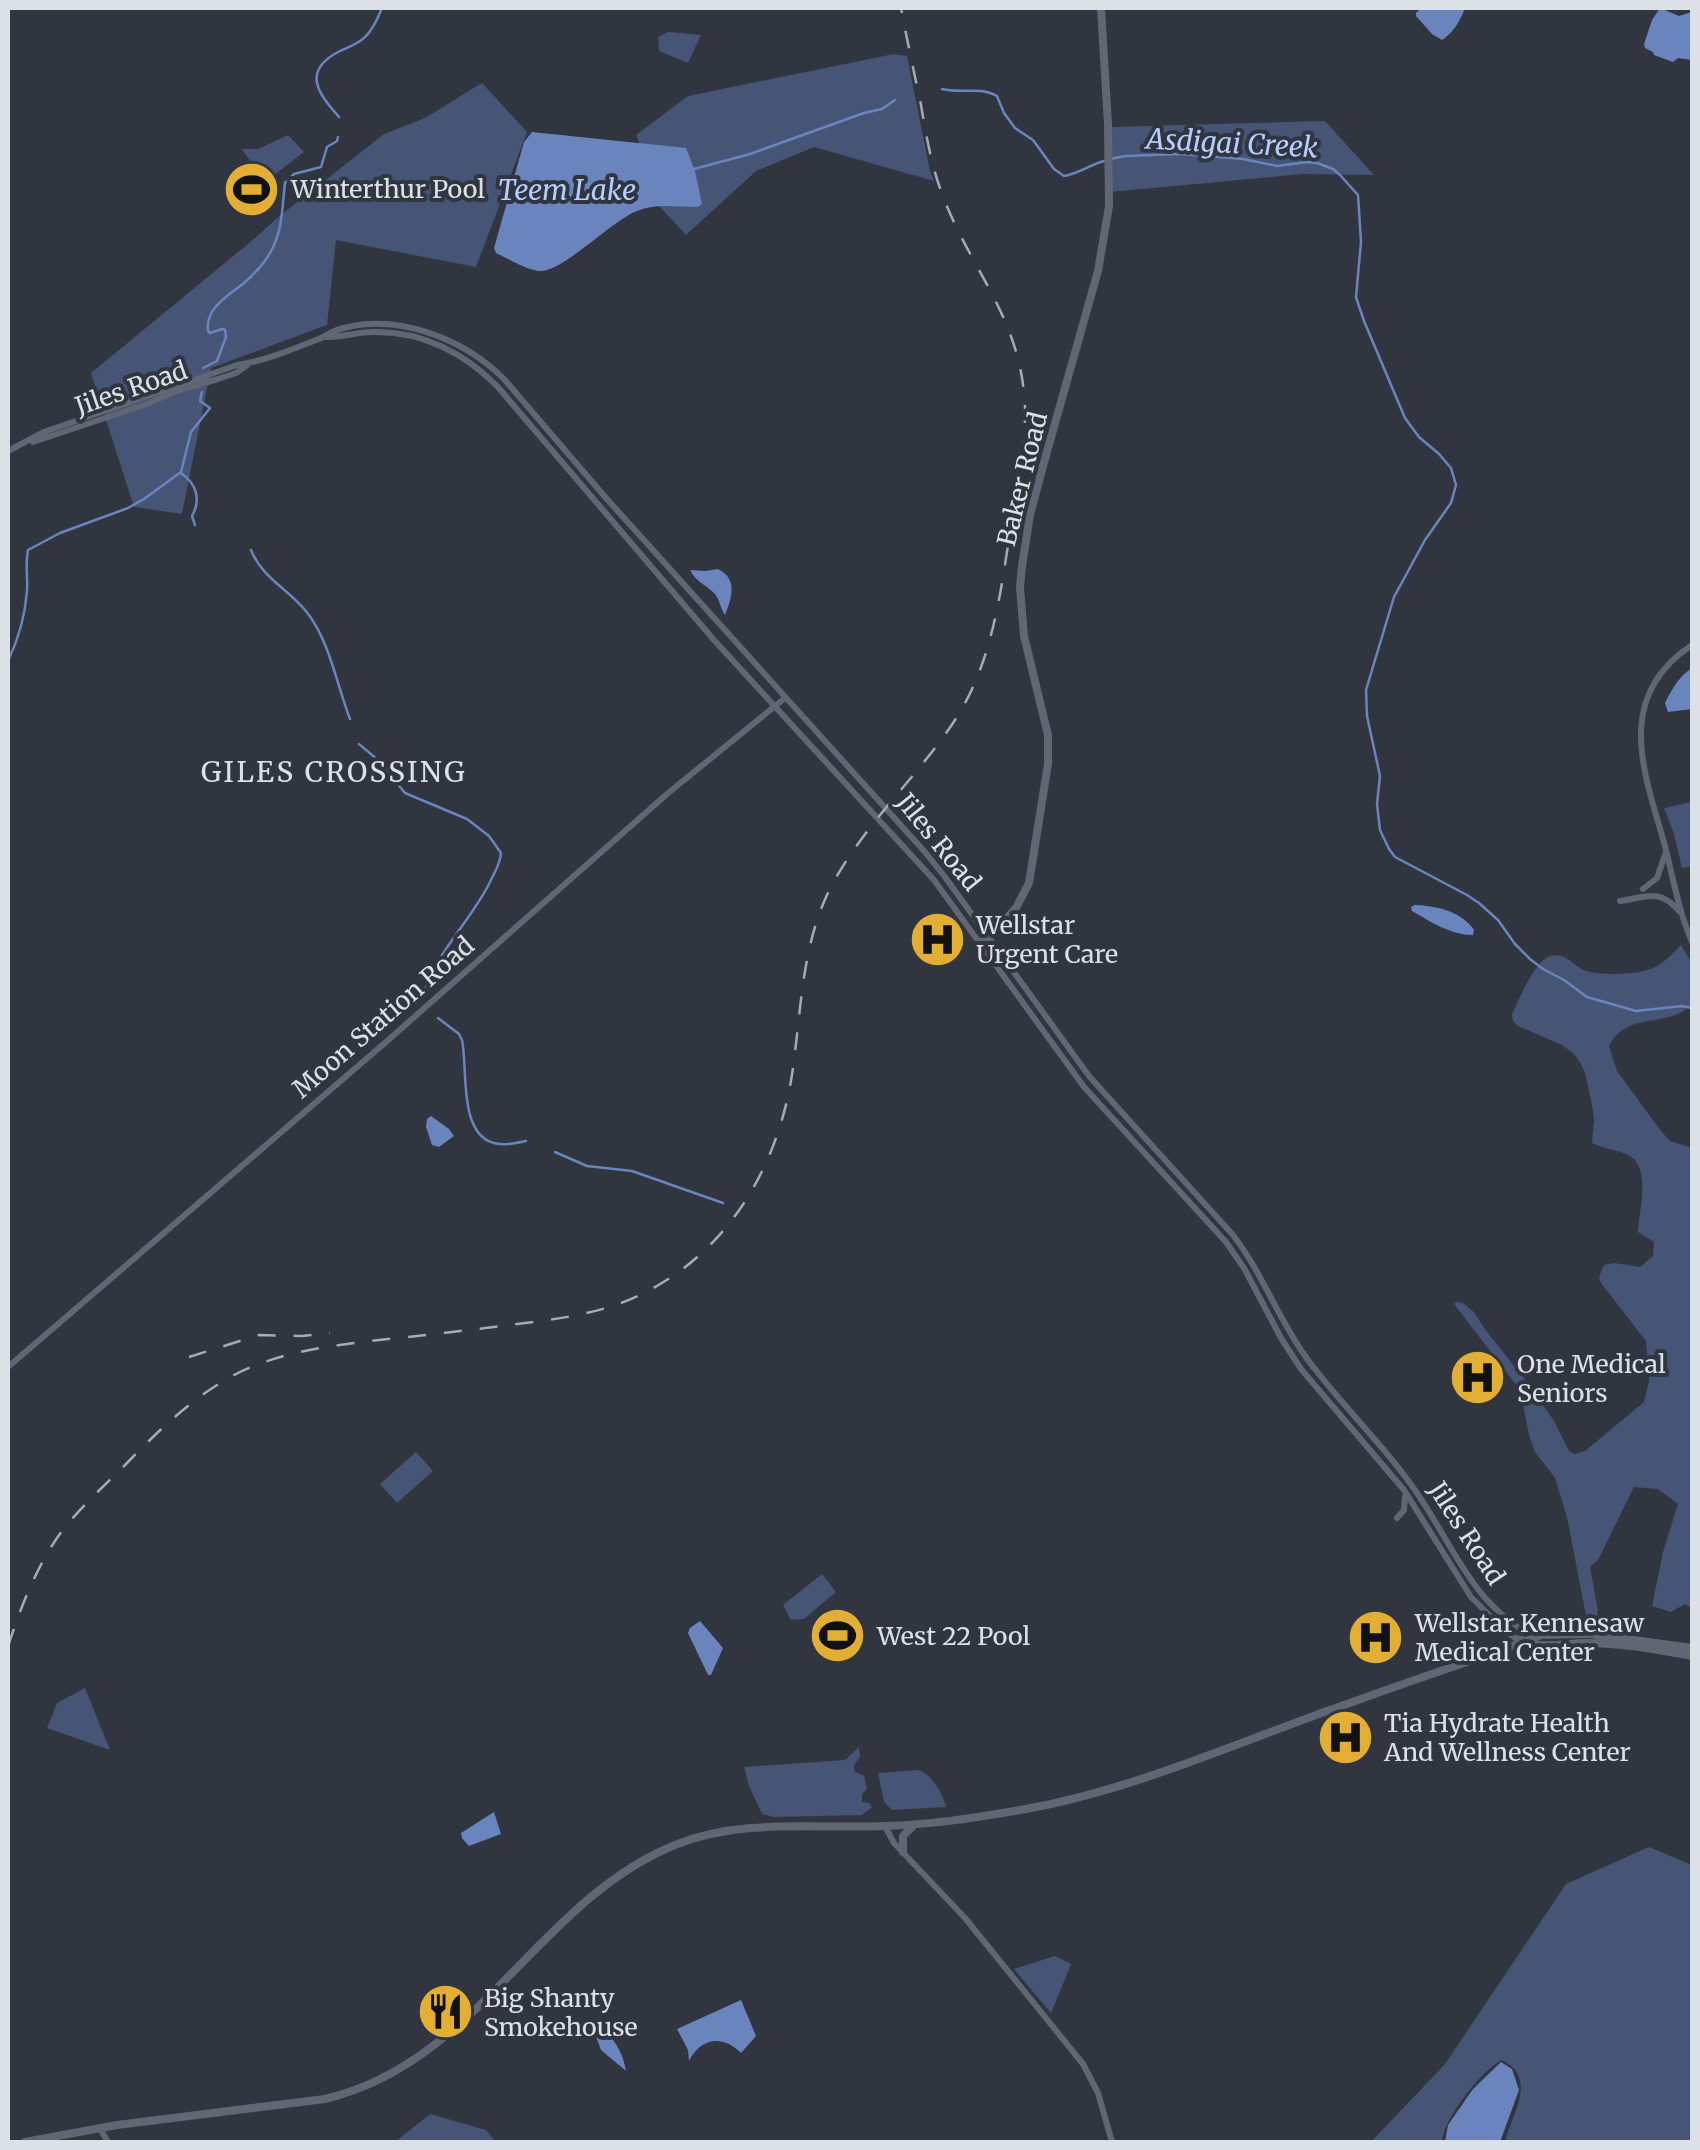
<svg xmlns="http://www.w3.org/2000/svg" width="1700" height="2150" font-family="Merriweather,serif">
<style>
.green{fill:#465576}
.water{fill:#6a85bd}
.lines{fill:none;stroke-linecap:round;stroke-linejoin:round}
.stream{stroke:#6a85bd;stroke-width:2.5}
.tertiary{stroke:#606673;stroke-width:6}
.secondary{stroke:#606673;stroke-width:8}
.rail{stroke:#a6aab3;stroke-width:2.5;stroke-dasharray:18 18;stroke-linecap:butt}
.labels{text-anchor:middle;stroke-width:8;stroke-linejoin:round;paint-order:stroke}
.poi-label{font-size:25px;fill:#dce0e7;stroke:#303540;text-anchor:start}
.street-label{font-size:25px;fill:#dce0e7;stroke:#303540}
.water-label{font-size:28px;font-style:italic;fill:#b6ceff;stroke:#303540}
.neighbourhood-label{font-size:28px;letter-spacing:2.5px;fill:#dce0e7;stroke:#303540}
</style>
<rect width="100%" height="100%" fill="#303540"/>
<path class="green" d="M668,32l33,3 -13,28 -29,-12 -1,-14z
M894,54l13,2 23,115 4,10 -120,-34 -58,24 -70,64 -26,-28 18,-36 -31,-9 -11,-27 52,-39z
M482,83l45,49 -51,135 -140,-27 -9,85 -116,43 -29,146 -48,-7 -43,-134 163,-134 22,-20 108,-85 41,-16z
M1325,121l49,54 -71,-1 -194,18v-65z
M288,135l16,17 -39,30 -23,-33h16z
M1692,802v64l-10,2 -8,-34 -10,-26z
M1681,945l11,18v42c-6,4 -12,9 -20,11 -25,7 -50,4 -63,30l8,25 44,60 9,10 22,7v460l-7,-4 -14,8 -19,-6 11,-54 15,-48 -20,-15 -24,-2 -36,73 -8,7 8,44 -3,15h-7l-21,-109 -12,-39 -20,-26 -6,-17 -9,-45 -66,-86 2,-2 7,1 11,9 10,16 42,53 28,40 15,30 5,3 11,-3 59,-49 5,-21 -3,-40 -45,-58 -2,-6 5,-12 10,-2 26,4 13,-11 1,-14 -16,-10c1,-21 13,-63 -8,-76 -10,-6 -27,-7 -38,-13l2,-23 -2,-16 -7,-31 -5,-11 -7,-9 -11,-8 -44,-19 -5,-5 -1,-7c7,-14 23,-55 39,-58 15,-4 23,11 35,15 16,5 57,4 71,-5 9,-5 17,-14 24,-21z
M416,1452l17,19 -36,32 -17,-19z
M822,1574l14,18 -32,27 -13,1 -8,-15z
M85,1688l25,62 -63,-22 10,-25z
M859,1747l1,10 -6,8 1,7 9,4 3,13 -5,5v8l7,1 3,4 -10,8 -88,2 -12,-3 -13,-28 -5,-19 101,-7z
M918,1770c13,3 25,24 28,37l-54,3 -8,-8 -6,-29z
M1649,1847l43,18v277h-187c6,-27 34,-64 -3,-82 -21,10 -59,60 -60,82h-71l74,-78 121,-180z
M1055,1956l16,8 -20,49 -37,-44z
M430,2114l56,16 10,12h-101z"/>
<path class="water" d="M1421,8h44c-5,13 -11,24 -23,32l-10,-6 -16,-18v-3z
M1660,8l19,8 13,-4v48l-14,-2 -5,4 -19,-7 -1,-3 -8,-4 -1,-4 8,-24z
M532,132l154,16 9,23 7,33 -4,3c-20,0 -42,-4 -61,4 -26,10 -75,62 -98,60 -15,-2 -30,-12 -43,-18l-2,-5 30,-106z
M718,569c20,10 14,28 7,46 -5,-7 -5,-16 -11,-22 -9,-9 -18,-11 -24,-23l15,1z
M1692,668v41l-24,3 -3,-9c7,-14 14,-27 27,-35z
M1415,905c22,1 46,6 59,25l-1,5c-22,0 -42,-13 -61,-24l-1,-4z
M431,1116l18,13 5,7 -15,11 -7,-2 -6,-18 1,-8z
M700,1621l23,27 -12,27h-3l-20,-42 2,-5z
M494,1812l7,22 -32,12 -7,-8 -1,-5z
M741,2000l15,36 -15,17c-18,-19 -41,-15 -52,8l-1,-11 -11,-21z
M601,2029c15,10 22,25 25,42l-25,-21 -6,-16z
M1501,2062l11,7 7,21 -19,52h-55l3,-17 25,-36z"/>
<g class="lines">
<path class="stream" d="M942,89c18,5 37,-3 55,7l7,17 11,15 18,12 21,29 10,7c16,-3 27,-12 43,-16
M339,117c-20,-23 -38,-45 -1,-65 10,-5 21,-8 28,-16 8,-8 12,-19 16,-28
M1110,159l15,-3 56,-2 62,5 34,7 30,-4 10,1 16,6 7,6 18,20 3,47 -5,55 8,24 41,97 14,19 20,17 12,14 5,17 -5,18 -26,37 -31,57 -28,93 1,26 13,60 -3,28 3,26 9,19 6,8 72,38 12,8 19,17 17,24 15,15 13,10 21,11 23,17 49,14 46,-5 10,2
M694,169l56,-15 114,-41 18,-4 13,-9
M203,368l14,-7 9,-24 -1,-7 -3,-1 -12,4 -2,-2c-3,-23 20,-35 36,-48 9,-8 20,-19 26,-30 13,-22 12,-46 15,-70l9,-9 27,-7 6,-20 10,-6 1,-4
M181,473c16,11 20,27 11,43l3,9
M251,550c12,30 39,39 58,65 21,29 28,70 41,104
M8,661c11,-23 17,-44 19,-70 1,-14 -2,-27 1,-41l32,-17 68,-25 16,-9 37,-27 10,-40 19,-24 -10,-7 2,-9
M359,744l19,16 27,33 62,26 22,17 12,17c-1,12 -6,18 -11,29 -18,37 -54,71 -65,109
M438,1018l21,16 3,6c6,27 -4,94 32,103 11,3 22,0 32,-2
M555,1152l32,14 45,5 91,32"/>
<path class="tertiary" d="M326,337c17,0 32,-5 48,-5 48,-1 90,21 123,54l217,254 220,240 150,207 142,155 18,26 37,70 20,31 103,121 67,107 31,31 19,14
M33,442l114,-38 32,-14 39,-11 18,-6 11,-8
M8,451l36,-19 193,-67c28,-4 56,-16 82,-26 7,-3 14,-8 21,-10 57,-17 124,10 164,50l102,119 319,354 20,25 144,199 144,159c30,39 46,86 75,125 35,47 78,87 111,136 21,31 39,69 62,97 11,14 25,25 39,36l2,14
M1692,645c-79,52 -48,127 -27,201 8,32 14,66 27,96
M1643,889l14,-11 9,-26
M1620,901c28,-4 39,-13 59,10
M8,1367l378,-325 281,-248 118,-96
M1397,1518l7,-8 1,-14
M885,1826l9,17 71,75 118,146 15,29 14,49
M99,2127l9,15"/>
<path class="secondary" d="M980,942l17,-13 19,-21 13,-25 19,-119v-29l-24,-99 -4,-49 2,-21 8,-51 13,-49 55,-195 11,-65 -1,-82 -7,-116
M1522,1643c22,5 43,0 65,0 35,0 71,7 105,13
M903,1852v-16l10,-10
M25,2142l92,-17 208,-26c153,-36 212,-198 350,-254 67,-27 138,-16 209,-19 48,-1 95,-9 142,-17 104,-19 202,-62 301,-98 48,-17 95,-34 143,-50 23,-9 48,-16 71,-26l49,-1 102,14"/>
<path class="rail" d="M189,1357l70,-22 43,1 28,-3
M8,1646c14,-42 30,-84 57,-119 19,-23 41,-43 62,-64 33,-34 68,-68 111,-90 47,-23 99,-28 150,-34 41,-4 81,-9 121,-14 48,-6 96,-11 139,-34 85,-45 132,-130 145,-223 8,-58 9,-119 34,-173 30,-63 85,-112 124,-169 41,-59 49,-130 60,-200 7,-39 15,-80 14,-120 -4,-90 -56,-137 -84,-215 -10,-27 -15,-57 -20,-86 -7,-33 -14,-65 -20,-97"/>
</g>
<defs>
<symbol id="stadium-disc" viewBox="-11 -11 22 22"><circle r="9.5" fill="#e2af34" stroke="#303540"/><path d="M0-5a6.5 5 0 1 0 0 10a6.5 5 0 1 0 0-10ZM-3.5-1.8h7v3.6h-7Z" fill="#111"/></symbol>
<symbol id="hospital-disc" viewBox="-11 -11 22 22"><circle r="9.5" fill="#e2af34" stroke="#303540"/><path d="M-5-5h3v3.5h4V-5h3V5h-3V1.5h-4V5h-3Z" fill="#111"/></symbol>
<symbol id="restaurant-disc" viewBox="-11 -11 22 22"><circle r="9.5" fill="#e2af34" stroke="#303540"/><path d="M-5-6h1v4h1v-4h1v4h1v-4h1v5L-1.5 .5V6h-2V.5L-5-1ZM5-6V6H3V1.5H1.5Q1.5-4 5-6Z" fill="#111"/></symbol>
</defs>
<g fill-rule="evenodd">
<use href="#stadium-disc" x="220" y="158" width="63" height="63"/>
<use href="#hospital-disc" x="906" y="908" width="63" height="63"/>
<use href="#hospital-disc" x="1446" y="1346" width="63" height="63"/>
<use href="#stadium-disc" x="806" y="1604" width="63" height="63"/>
<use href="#hospital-disc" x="1344" y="1606" width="63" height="63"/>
<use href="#hospital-disc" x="1314" y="1706" width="63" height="63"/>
<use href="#restaurant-disc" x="414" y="1980" width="63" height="63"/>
</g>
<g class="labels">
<g class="poi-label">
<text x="291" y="198">Winterthur Pool</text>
<text x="976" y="934">Wellstar<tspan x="976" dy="29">Urgent Care</tspan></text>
<text x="1517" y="1373">One Medical<tspan x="1517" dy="29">Seniors</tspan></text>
<text x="1415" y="1632">Wellstar Kennesaw<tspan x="1415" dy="29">Medical Center</tspan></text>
<text x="877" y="1645">West 22 Pool</text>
<text x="1384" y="1732">Tia Hydrate Health<tspan x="1384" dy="29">And Wellness Center</tspan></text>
<text x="484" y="2007">Big Shanty<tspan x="484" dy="29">Smokehouse</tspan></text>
</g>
<g class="street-label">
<text transform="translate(131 388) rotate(-19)" y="9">Jiles Road</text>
<text transform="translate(1022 479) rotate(-76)" y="9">Baker Road</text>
<text transform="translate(939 842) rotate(51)" y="9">Jiles Road</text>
<text transform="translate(383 1017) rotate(-41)" y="9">Moon Station Road</text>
<text transform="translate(1467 1533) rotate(57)" y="9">Jiles Road</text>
</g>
<g class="water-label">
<text transform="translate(1232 143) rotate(3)" y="10">Asdigai Creek</text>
<text x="567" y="200">Teem Lake</text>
</g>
<g class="neighbourhood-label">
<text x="334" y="782">GILES CROSSING</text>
</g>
</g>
<rect width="1700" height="2150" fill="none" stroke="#dce0e7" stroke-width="20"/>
</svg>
